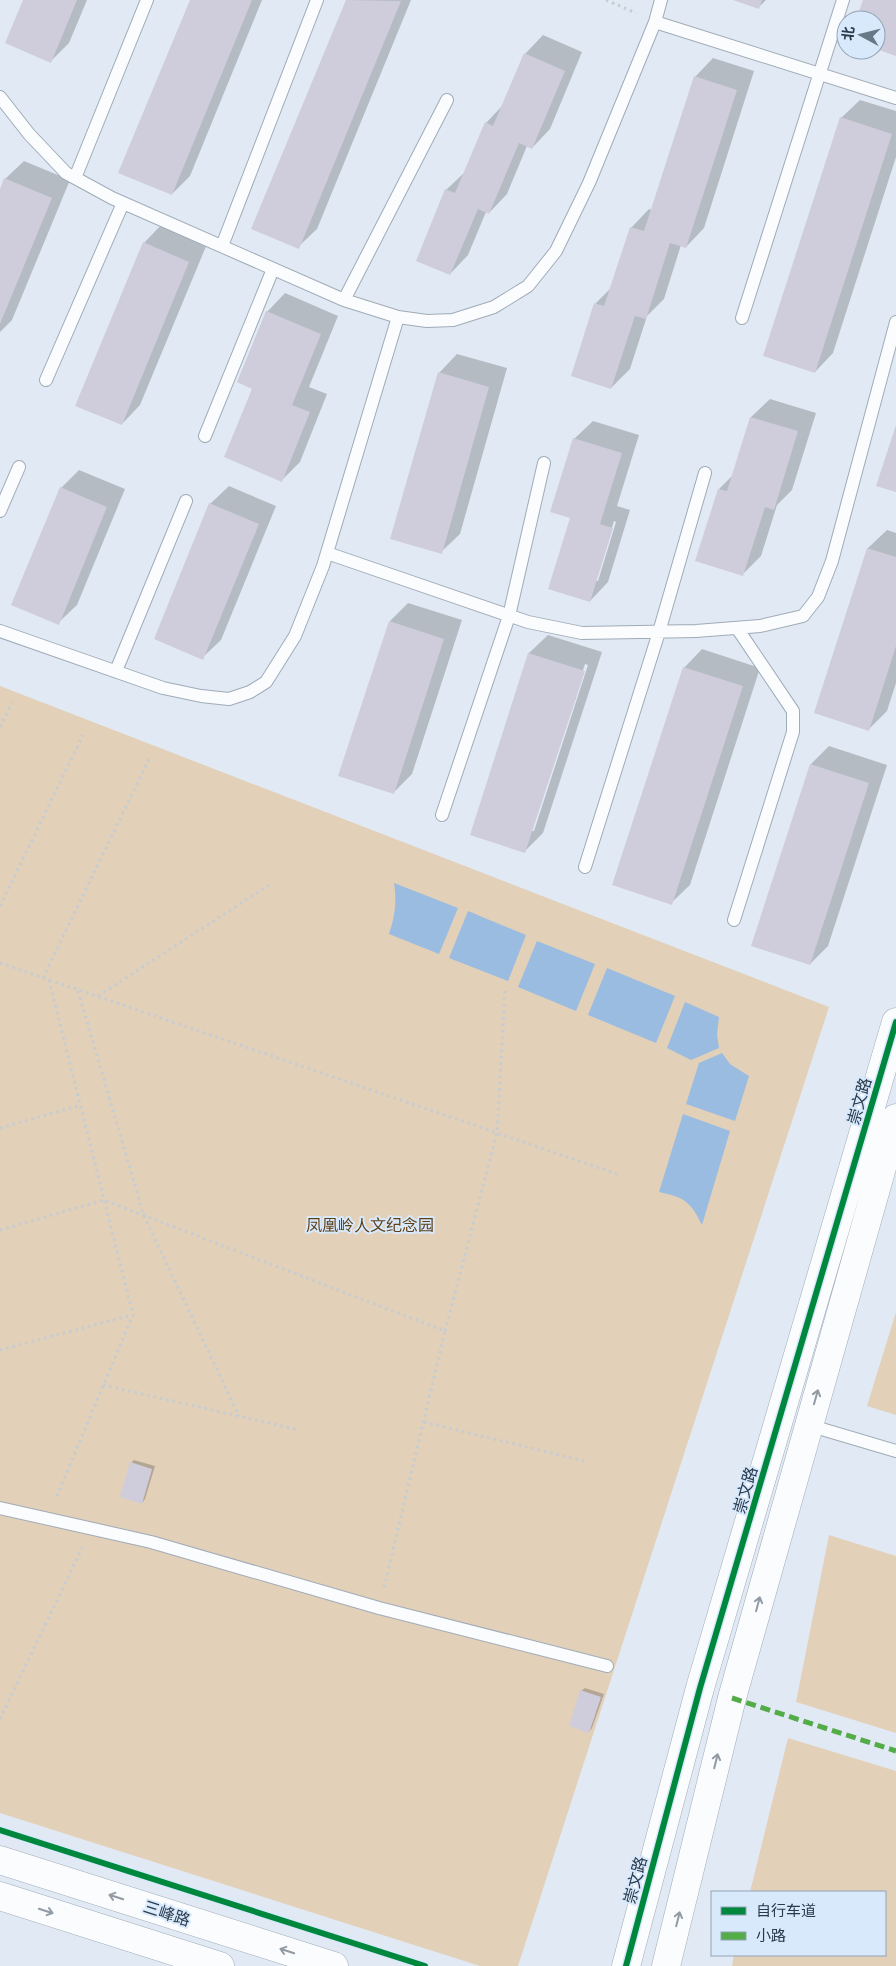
<svg xmlns="http://www.w3.org/2000/svg" width="896" height="1966" font-family="Rubik,'Noto Sans SC',sans-serif">
<style>
.green{fill:#e2d0b9}
.water{fill:#9abce1}
.shadow{fill:#0003;fill-rule:evenodd}
.building{fill:#cfccdc}
.lines{fill:none;stroke-linecap:round;stroke-linejoin:round}
.service-casing{stroke:#a0abb8;stroke-width:14}
.tertiary-casing{stroke:#a0abb8;stroke-width:29}
.secondary-casing{stroke:#a0abb8;stroke-width:29}
.path{stroke:#c6ccd0;stroke-width:3;stroke-dasharray:2.5 4;stroke-linecap:butt}
.service{stroke:#fafcfd;stroke-width:12}
.tertiary{stroke:#fafcfd;stroke-width:28}
.secondary{stroke:#fafcfd;stroke-width:28}
.quiet{stroke:#53ac48;stroke-width:5;stroke-dasharray:10 5;stroke-linecap:butt}
.cycleway-casing{stroke:#d9e9fc;stroke-width:9}
.cycleway{stroke:#00873e;stroke-width:6}
.oneway{stroke:#929ba4}
.labels{text-anchor:middle;stroke-width:4;stroke-linejoin:round;paint-order:stroke}
.street-label{font-size:16px;fill:#293a4c;stroke:#d9e9fc}
.park-label{font-size:16px;fill:#5e4017;stroke:#d9e9fc}
</style>
<rect width="100%" height="100%" fill="#e1eaf4"/>
<path class="green" d="M0,686l829,321 -311,959h-38l-480,-153z
M896,1312v103l-29,-9z
M829,1535l67,21v177l-100,-31z
M788,1738l108,33v195h-164l2,-11h151v-63h-135z"/>
<path class="water" d="M394,883l64,25 -19,46 -50,-20c6,-17 8,-33 5,-51z
M468,911l58,24 -18,46 -59,-23z
M537,941l58,23 -19,47 -58,-24z
M607,968l68,28 -19,47 -68,-28z
M685,1002l34,15 -2,18 2,13 -28,12 -24,-12z
M722,1053l8,11 19,12 -14,45 -49,-17 13,-41z
M683,1114l47,17 -28,94c-11,-23 -18,-28 -43,-33z"/>
<path class="shadow" d="M24,0h63l-18,43 -18,18z
M191,0h71l-72,176 -18,18z
M347,0h64l-94,229 -19,18 -45,-19z
M736,0h30l-7,7z
M543,35l39,17 -32,77 -18,19 -5,-2 -20,48 -18,19 -3,-1 -18,43 -18,19 -4,-84 19,-18 21,-49 16,-17 23,-52z
M713,58l41,13 -50,157 -18,19 -5,-2 -17,54 -17,17 -17,53 -19,19 -38,-13 23,-72 16,-16 19,-59 18,-19 3,1 43,-133z
M860,100l36,11v46l-63,196 -18,19 26,-254z
M24,161l46,19 -58,140 -12,12v-140l5,-13z
M162,224l45,20 -67,161 -18,19 22,-181z
M285,293l53,23 -29,71 18,7 -27,68 -18,18 -28,-92 13,-76z
M457,354l50,14 -47,166 -19,18 -2,-179z
M770,399l46,14 -24,77 -15,15 -16,51 -18,18 -24,-85 15,-15 17,-57z
M593,421l46,14 -22,71 13,4 -22,72 -18,19 -18,-84 2,-78zM614,521l2,1 -18,59h-3z
M79,470l46,19 -48,116 -19,18 3,-135z
M229,486l47,20 -55,134 -19,18 8,-154z
M887,530l9,3v150l-9,28 -18,18 -54,-17 53,-164z
M408,603l54,17 -50,154 -19,19 -3,-172z
M548,635l54,17 -59,181 -18,18 -54,-17 58,-181zM585,664l3,1 -54,166h-3z
M702,649l58,19 -70,217 -19,18 13,-235z
M829,746l58,19 -59,181 -18,18 1,-200z
M134,1460l21,6 -10,33 -3,4 -11,-40z
M585,1688l19,6 -12,34 -3,4 -8,-41z"/>
<path class="building" d="M23,0h54l-26,63 -46,-20z
M190,0h62l-80,195 -54,-22z
M346,0l55,1 -102,248 -48,-20z
M733,0h29l-3,9z
M863,0h33v56l-20,-7v-29h-20z
M524,53l41,18 -33,78 -13,-6 -30,71 -11,-5 -28,66 -34,-14 29,-72 10,4 30,-71 8,4z
M694,76l43,14 -51,158 -16,-5 -24,76 -11,-3 -24,73 -40,-13 23,-73 10,3 26,-79 14,4z
M840,117l52,17 -77,239 -52,-17z
M4,178l48,20 -52,126v-135z
M143,242l46,20 -67,163 -47,-19z
M266,311l55,23 -29,71 18,7 -28,70 -58,-25 28,-68 -15,-7z
M438,372l51,15 -47,167 -52,-15z
M750,417l48,14 -24,79 -9,-3 -22,69 -48,-15 23,-72 9,2z
M896,425v67l-20,-6z
M573,438l49,15 -22,71 13,4 -23,74 -42,-13 22,-71 -20,-6z
M60,487l47,20 -48,118 -48,-20z
M209,503l50,21 -56,136 -49,-21z
M867,548l29,9v89l-27,85 -55,-18z
M389,621l55,18 -50,155 -56,-18z
M528,653l57,18 -60,182 -55,-18z
M683,667l60,19 -71,219 -60,-20z
M810,764l59,19 -59,182 -59,-19z
M130,1462l22,7 -10,35 -22,-7z
M580,1690l21,7 -12,36 -20,-7z"/>
<g class="lines">
<defs>
<path id="service" d="M655,22l241,76
M0,97l29,37 37,39 46,25 232,102 54,17 29,4 26,-1 41,-13 34,-21 28,-35 33,-68 66,-161 6,-22
M75,178l72,-178
M222,246l95,-246
M344,300l103,-200
M742,318l101,-318
M46,380l77,-177
M205,436l68,-167
M0,511l19,-44
M327,553l201,69 54,11 114,-2 64,-5 43,-10 15,-19 14,-36 64,-239
M0,631l163,57 38,8 28,3 21,-7 16,-10 29,-46 28,-70 75,-249
M116,671l70,-170
M442,815l67,-199 35,-153
M585,867l74,-235 46,-159
M734,920l59,-188v-21l-56,-83
M808,1425l88,26
M0,1508l151,34 228,66 228,58"/>
<path id="tertiary" d="M626,1966l74,-278 196,-666
M666,1966l66,-268 164,-580"/>
<path id="secondary" d="M0,1860l334,106
M0,1896l220,70"/>
</defs>
<use href="#service" class="service-casing"/>
<use href="#tertiary" class="tertiary-casing"/>
<use href="#secondary" class="secondary-casing"/>
<path class="path" d="M606,0l30,13
M0,727l12,-24
M0,906l83,-171
M0,963l617,211
M43,978l107,-221
M49,980l84,335 -77,183
M78,991l66,225 95,200
M98,996l174,-113
M0,1128l81,-23
M0,1230l104,-30 341,131 -61,257
M445,1331l52,-198 8,-142
M0,1350l132,-35
M103,1385l196,45
M424,1422l164,40
M0,1719l82,-171"/>
<use href="#service" class="service"/>
<use href="#tertiary" class="tertiary"/>
<use href="#secondary" class="secondary"/>
<path class="quiet" d="M732,1698l164,53"/>
<defs>
<path id="cycleway" d="M0,1830l425,136
M626,1966l74,-278 196,-666"/>
</defs>
<use href="#cycleway" class="cycleway-casing"/>
<use href="#cycleway" class="cycleway"/>
</g>
<defs><path id="oneway-shaft" d="M-6 0H5M1.5-3L5.5 0L1.5 3" fill="none" stroke-width="1.6" stroke-linecap="round" stroke-linejoin="round" transform="scale(1.25)"/></defs>
<g class="oneway">
<use href="#oneway-shaft" transform="translate(816 1397) rotate(-74)"/>
<use href="#oneway-shaft" transform="translate(758 1604) rotate(-75)"/>
<use href="#oneway-shaft" transform="translate(716 1761) rotate(-76)"/>
<use href="#oneway-shaft" transform="translate(116 1897) rotate(-162)"/>
<use href="#oneway-shaft" transform="translate(46 1911) rotate(18)"/>
<use href="#oneway-shaft" transform="translate(678 1919) rotate(-76)"/>
<use href="#oneway-shaft" transform="translate(287 1951) rotate(-162)"/>
</g>
<g class="labels">
<g class="street-label">
<text transform="translate(859 1101) rotate(-74)" y="6">崇文路</text>
<text transform="translate(745 1490) rotate(-74)" y="6">崇文路</text>
<text transform="translate(635 1880) rotate(-75)" y="6">崇文路</text>
<text transform="translate(167 1913) rotate(18)" y="6">三峰路</text>
</g>
<g class="park-label">
<text x="370" y="1231">凤凰岭人文纪念园</text>
</g>
</g>
<rect x="711" y="1891" width="175" height="65" fill="#d9e9fc" stroke="#93a3b6"/>
<rect x="721" y="1907" width="25" height="8" fill="#00873e" stroke="#93a3b6"/>
<text x="756" y="1916" font-size="15" fill="#293a4c">自行车道</text>
<rect x="721" y="1932" width="25" height="8" fill="#53ac48" stroke="#93a3b6"/>
<text x="756" y="1941" font-size="15" fill="#293a4c">小路</text>
<g transform="translate(861 35) rotate(277)"><circle r="24" fill="#d9e9fc" stroke="#93a3b6"/>
<path d="M0-4L9 19L0 12L-9 19Z" fill="#697887"/>
<text y="-8" font-size="14" font-weight="bold" text-anchor="middle" fill="#293a4c">北</text>
</g>
</svg>
